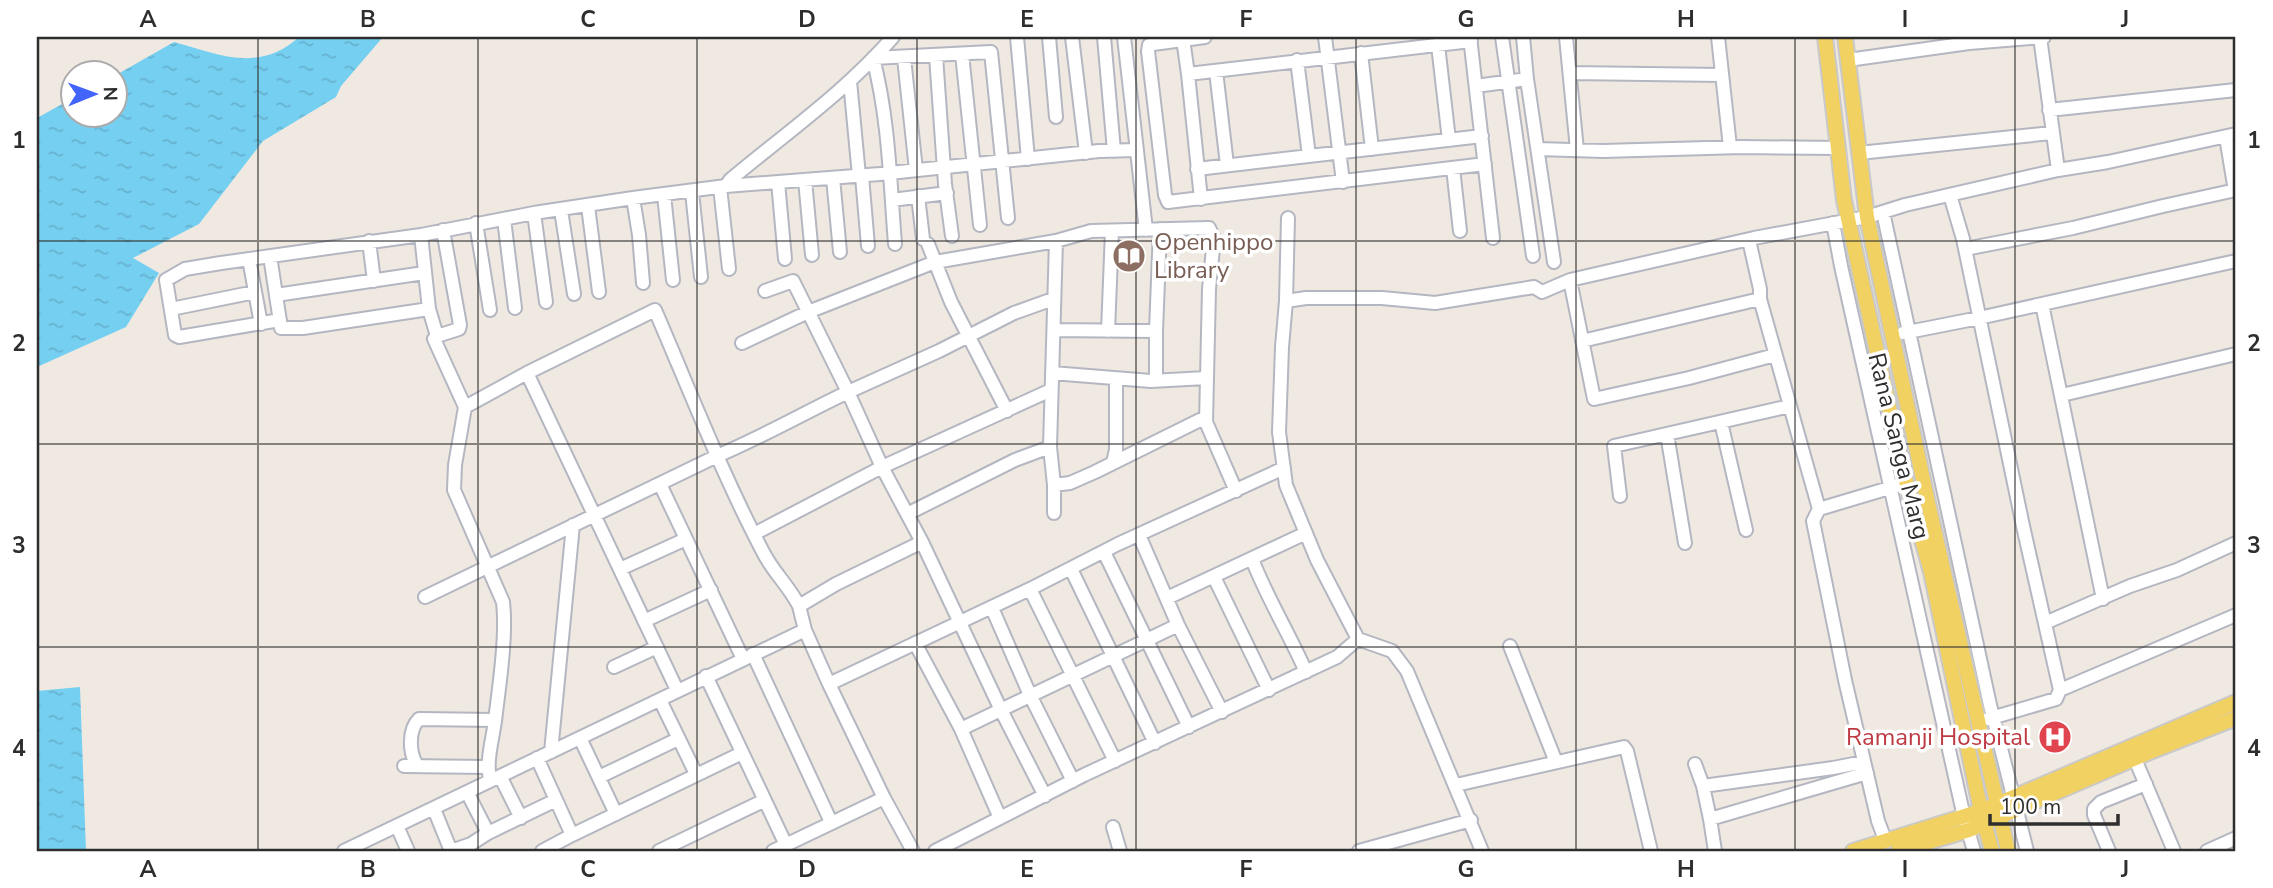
<svg xmlns="http://www.w3.org/2000/svg" width="2273" height="888" font-family="'Nunito Sans',sans-serif">
<style>
.water{fill:url(#water-ripples)}
.lines{fill:none;stroke-linecap:round;stroke-linejoin:round}
.minor-casing{stroke:#b4b7c1;stroke-width:16}
.major-casing{stroke:#c9c9c9;stroke-width:18}
.minor{stroke:#fff;stroke-width:12}
.major{stroke:#f2d163;stroke-width:14}
.grid{fill:none;stroke:#2e2e2e;stroke-width:2;stroke-opacity:0.55}
.labels{text-anchor:middle;stroke-width:7;stroke-linejoin:round;paint-order:stroke}
.education-label{font-size:24px;fill:#785e54;stroke:#fff;text-anchor:start}
.street-label{font-size:24px;fill:#2e2e2e;stroke:#fff}
.health-label{font-size:24px;fill:#be3a42;stroke:#fff;text-anchor:end}
.neatline{fill:none;stroke:#2e2e2e;stroke-width:2.5}
.grid-label{font-size:23px;text-anchor:middle;font-weight:bold;fill:#2e2e2e}
</style>
<defs>
<pattern id="water-ripples" width="26" height="14" patternUnits="userSpaceOnUse" patternTransform="scale(1.75)"><rect width="26" height="14" fill="#75cff0"/><path d="M2 4q2-2 4 0t4 0M15 11q2-2 4 0t4 0" fill="none" stroke="#66b2ce"/></pattern>
</defs>
<rect width="100%" height="100%" fill="#efe9e1"/>
<path class="water" d="M299,37h84l-42,49 -5,11 -73,44 -64,83 -66,34 26,15 -33,54 -89,40v-249l36,-20 1,18h42v-41l58,-33c46,13 85,31 125,-5z
M80,687l6,164h-49v-160z"/>
<g class="lines">
<defs>
<path id="minor" d="M1017,37l11,122
M1049,37l7,80
M1072,37l14,116
M1104,37l10,114
M1124,37l22,193
M1205,37l-52,7 -4,1 -1,6 17,144 3,7 317,-38
M1325,37l18,145
M1470,37l23,201
M1502,37l31,219
M1523,37l4,42 27,183
M1566,37l11,113
M1718,37l12,110
M2040,37l18,133
M1183,39l5,35
M1438,45l11,95
M1361,53l11,96
M962,54l18,171
M936,56l9,128 7,52
M904,58l12,112
M1297,60l12,96
M1848,60l121,-17 75,-6
M1216,71l11,94
M1570,73l152,2
M850,81l9,95
M1476,86l51,-7
M2049,110l187,-20
M2226,137l9,54
M1538,149l65,2 139,-4 96,1
M1859,153l193,-20
M1453,168l7,63
M1197,169l285,-33
M862,176l6,70
M833,178l7,74
M805,180l7,75
M778,182l7,77
M726,186l4,-6c56,-47 115,-88 163,-143
M720,187l9,82
M692,192l9,85
M664,195l9,85
M1950,195l13,44 60,287 37,164
M918,196l5,43
M633,198l6,37 4,48
M1201,199l-13,-125 283,-33
M892,200l55,-7
M588,206l11,86
M561,210l13,84
M1883,212l107,493 37,146
M534,213l12,89
M504,219l11,89
M476,223l14,87
M1833,223l8,43 123,551 10,34
M421,235l8,74 8,27 -3,3 31,68 -10,58 -1,25 49,112c4,35 -4,84 -8,119 -3,21 -9,40 -5,59
M369,241l5,40
M895,244c-5,-62 -6,-125 -22,-186l118,-6 17,166
M928,244l23,58 56,109
M1965,249l108,-21 90,-22 73,-16
M270,256l11,72h22l126,-19
M249,259l12,65
M1570,280l24,119 95,-21 86,-23
M765,291l28,-10 55,111 91,-41 75,-38 39,-14
M276,295l148,-22
M1760,299l59,210
M1286,301l2,-83
M2042,304l61,295
M171,309l84,-17
M280,320l-101,17 -4,-2 -9,-55 19,-11 36,-6 200,-28 113,-22 99,-15 93,-12 154,-12 219,-23 38,-1
M1054,330l102,1
M1108,331l4,-100
M1903,333l76,-15 257,-57
M437,336l22,-7 1,-4 -17,-95
M1582,341l178,-42v-10l-11,-49
M742,343l66,-31 127,-50 121,-21
M527,373l150,317
M1052,373l99,8 55,-3
M1156,380v-49l4,-102
M2062,395l174,-41
M465,407l62,-34 128,-63c35,81 67,164 108,242 10,20 26,34 36,54
M1721,422l25,108
M1667,434l18,109
M1113,462l3,-12v-71
M660,484l83,175
M1054,485l16,-2 25,-11 111,-55
M1620,496l-6,-50 176,-40
M1054,513v-28l-4,-38 6,-206 35,-10 118,-3 5,10 -5,51 -3,133 30,69
M907,514l108,-54 35,-13
M754,534l128,-67 169,-77
M1139,535l39,90 44,87
M922,542l79,168 44,86
M1104,552l85,175
M1252,559c15,39 37,74 54,113
M620,569l66,-30
M1071,569l84,174
M1214,577l55,113
M1030,589l85,172
M1167,598l139,-65
M992,608l38,87 43,86
M644,621l67,-31
M2045,623l85,-37 47,-16 59,-27
M805,630l24,54
M1358,639l-41,-79 -31,-75 -7,-53 3,-85 4,-46 20,-3h76l53,5 99,-16 8,5 28,-12 184,-42 113,-21 38,-12 153,-35 50,-8 128,-28
M915,643l46,86 39,89
M1510,646l46,116
M753,654l78,168
M614,667l43,-20
M706,676l80,169
M660,700l36,74
M1988,719l68,-20 4,-9 176,-75
M961,729l217,-104
M580,738l36,76
M551,752l22,-227
M537,758l35,77 -30,16
M2135,759l39,92
M1695,764l8,22
M417,765c-8,-12 -9,-35 2,-46l76,1
M404,766l83,1
M500,776l21,42
M599,777l79,-38
M1456,785l168,-38 3,4 24,100
M467,792l21,41
M434,809l17,42 20,-7 17,-11 68,-33
M1710,819l-7,-33 130,-18 31,-6
M397,826l11,25
M1113,827l7,24
M572,835l170,-82
M1886,842l-8,-21 -33,-141 -32,-159 6,-12 77,-23
M344,851l461,-221 -6,-24 37,-22 86,-42 -40,-75 -34,-75c-44,21 -86,45 -131,64l-292,141
M659,851l104,-50
M773,851l111,-53
M913,851l-29,-53 -55,-114 201,-95 88,-45 166,-76
M935,851l149,-76 253,-118 21,-18 34,12 15,20 75,180
M1359,851l112,-31
M1715,851l-5,-32 157,-46
M2109,851l-15,-36v-6l7,-7 45,-18
M2207,851l29,-13"/>
<path id="major" d="M1825,37l19,163 58,267 29,105 50,239 11,40
M1845,37l22,180 61,286 80,348
M1853,851l128,-40 255,-109
M1898,851l71,-21 183,-79 84,-33"/>
</defs>
<use href="#minor" class="minor-casing"/>
<use href="#major" class="major-casing"/>
<use href="#minor" class="minor"/>
<use href="#major" class="major"/>
</g>
<path class="grid" d="M258,37v814M478,37v814M697,37v814M917,37v814M1136,37v814M1356,37v814M1576,37v814M1795,37v814M2015,37v814M37,241h2199M37,444h2199M37,647h2199"/>
<defs>
<symbol id="library-disc" viewBox="-11 -11 22 22"><circle r="9.5" fill="#8d6e63" stroke="#fff"/><path d="M-6-4Q-3-5.5-.7-3.5V5Q-3 3-6 4ZM6-4Q3-5.5 .7-3.5V5Q3 3 6 4Z" fill="#fff"/></symbol>
<symbol id="hospital-disc" viewBox="-11 -11 22 22"><circle r="9.5" fill="#e0444e" stroke="#fff"/><path d="M-5-5h3v3.5h4V-5h3V5h-3V1.5h-4V5h-3Z" fill="#fff"/></symbol>
</defs>
<g fill-rule="evenodd">
<use href="#library-disc" x="1110" y="237" width="38" height="38"/>
<use href="#hospital-disc" x="2036" y="718" width="38" height="38"/>
</g>
<g class="labels">
<g class="education-label">
<text x="1154" y="250">Openhippo<tspan x="1154" dy="28">Library</tspan></text>
</g>
<g class="street-label">
<text transform="translate(1899 446) rotate(76)" y="8">Rana Sanga Marg</text>
</g>
<g class="health-label">
<text x="2030" y="745">Ramanji Hospital</text>
</g>
</g>
<rect width="2273" height="888" fill="none" stroke="#ffffff" stroke-width="77"/>
<g transform="translate(94 94) rotate(89)"><circle r="33" fill="#ffffff" stroke="#ababab" stroke-width="2"/>
<path d="M0-5L12 26L0 18L-12 26Z" fill="#4264fb"/>
<text y="-10" font-size="19" font-weight="bold" text-anchor="middle" fill="#2e2e2e">N</text>
</g>
<path d="M1990 814v10h128v-10" fill="none" stroke="#2e2e2e" stroke-width="3.5"/>
<text x="2000" y="814" font-size="21" fill="#2e2e2e" stroke="#ffffff" stroke-width="5" paint-order="stroke">100 m</text>
<rect x="38" y="38" width="2196" height="812" class="neatline"/>
<g class="grid-label">
<text x="148" y="27">A</text>
<text x="368" y="27">B</text>
<text x="588" y="27">C</text>
<text x="807" y="27">D</text>
<text x="1027" y="27">E</text>
<text x="1246" y="27">F</text>
<text x="1466" y="27">G</text>
<text x="1686" y="27">H</text>
<text x="1905" y="27">I</text>
<text x="2125" y="27">J</text>
<text x="19" y="148">1</text>
<text x="2254" y="148">1</text>
<text x="19" y="351">2</text>
<text x="2254" y="351">2</text>
<text x="19" y="553">3</text>
<text x="2254" y="553">3</text>
<text x="19" y="756">4</text>
<text x="2254" y="756">4</text>
<text x="148" y="877">A</text>
<text x="368" y="877">B</text>
<text x="588" y="877">C</text>
<text x="807" y="877">D</text>
<text x="1027" y="877">E</text>
<text x="1246" y="877">F</text>
<text x="1466" y="877">G</text>
<text x="1686" y="877">H</text>
<text x="1905" y="877">I</text>
<text x="2125" y="877">J</text>
</g>
</svg>
